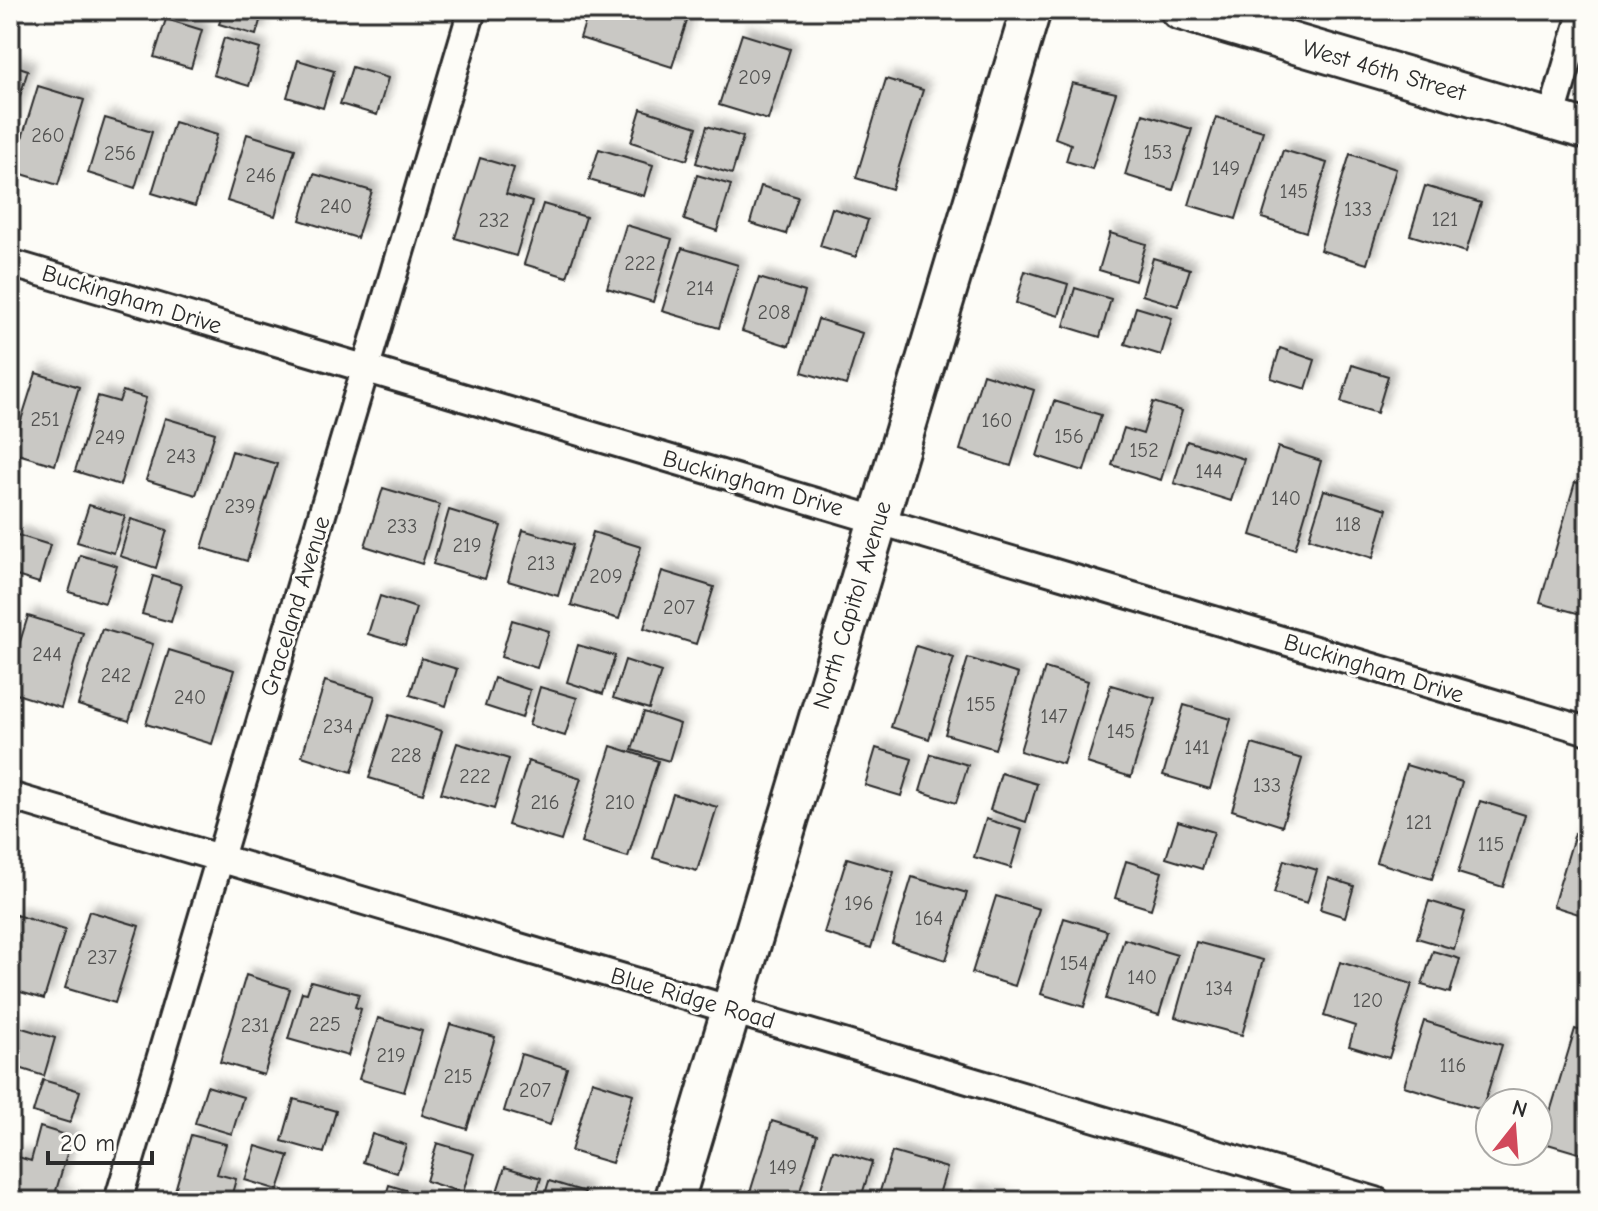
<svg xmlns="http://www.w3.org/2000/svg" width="1598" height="1211" font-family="'Comic Neue',sans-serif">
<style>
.building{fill:#c9c8c4;stroke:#2b2b2b;stroke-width:2;filter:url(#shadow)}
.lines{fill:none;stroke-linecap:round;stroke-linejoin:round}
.minor-casing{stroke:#2b2b2b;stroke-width:32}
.secondary-casing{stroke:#2b2b2b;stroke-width:44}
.minor{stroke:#fdfcf7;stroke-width:26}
.secondary{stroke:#fdfcf7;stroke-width:38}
.labels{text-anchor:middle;stroke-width:6;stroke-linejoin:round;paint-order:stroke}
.number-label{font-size:20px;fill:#525251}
.street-label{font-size:24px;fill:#2b2b2b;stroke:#fdfcf7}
</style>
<defs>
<filter id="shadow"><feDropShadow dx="7" dy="-7" stdDeviation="4" flood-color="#0004"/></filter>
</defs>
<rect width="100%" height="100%" fill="#fdfcf7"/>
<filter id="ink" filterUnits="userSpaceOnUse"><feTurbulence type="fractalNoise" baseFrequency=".0125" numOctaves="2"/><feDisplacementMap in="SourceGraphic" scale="16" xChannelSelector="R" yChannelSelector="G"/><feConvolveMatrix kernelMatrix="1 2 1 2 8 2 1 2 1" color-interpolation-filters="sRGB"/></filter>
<g filter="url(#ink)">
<path class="building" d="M224,10h39l-7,25 -37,-11z
M589,10h75l24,8 -16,49 -92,-29z
M166,19l36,11 -11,38 -37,-11z
M742,34l48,15 -22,71 -49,-15z
M224,38l36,11 -11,37 -36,-11z
M298,60l36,11 -11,37 -36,-11z
M10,64l18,6 -18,58z
M352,67l36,11 -11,37 -37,-11z
M886,79l37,11 -31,99 -36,-11z
M1072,83l44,10 -24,76 -26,-8 5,-17 -16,-6z
M38,86l46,14 -26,85 -46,-14z
M641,109l56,18 -10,33 -56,-18z
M1143,114l49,15 -19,61 -48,-15z
M1216,117l47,14 -27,88 -47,-14z
M105,118l47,14 -17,56 -47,-15z
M174,122l43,13 -22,71 -43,-13z
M707,126l36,11 -11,37 -36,-11z
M247,134l48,15 -20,67 -48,-15z
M599,149l54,16 -9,31 -55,-16z
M1283,150l44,13 -21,69 -44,-14z
M1350,154l46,15 -29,95 -47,-14z
M480,158l34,10 -8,26 26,8 -16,54 -61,-18z
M314,174l58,17 -15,47 -57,-18z
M697,175l34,10 -14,46 -33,-11z
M761,186l37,11 -12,37 -36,-11z
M1425,186l56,17 -15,49 -56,-17z
M543,204l43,13 -19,60 -43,-13z
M832,208l36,12 -12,37 -36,-11z
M626,225l46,14 -19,63 -46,-14z
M1110,233l36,11 -11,37 -36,-11z
M682,248l56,17 -19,63 -57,-17z
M1153,258l37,11 -12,37 -36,-11z
M1025,271l43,13 -9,32 -43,-13z
M759,278l46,14 -16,54 -47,-15z
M1075,288l36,11 -11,38 -36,-11z
M1136,307l36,11 -11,37 -36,-11z
M818,319l44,14 -16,52 -44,-13z
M1280,348l35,12 -9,29 -35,-11z
M1352,365l36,11 -11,37 -36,-11z
M36,373l43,14 -24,78 -44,-13z
M983,374l51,16 -23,76 -51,-16z
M123,391l23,7 -26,87 -45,-14 23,-75 21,6z
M1054,401l47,14 -17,56 -47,-15z
M1153,402l29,9 -21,69 -49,-15 12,-37 19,6z
M165,418l50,15 -19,62 -50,-15z
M1187,441l57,18 -13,42 -57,-18z
M1278,447l43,14 -26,88 -44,-14z
M232,451l45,13 -30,97 -45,-13z
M1575,482l13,4v130l-48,-13z
M383,488l57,17 -18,59 -57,-18z
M1324,490l63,19 -14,49 -64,-20z
M89,505l36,11 -11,37 -37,-11z
M449,510l52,16 -16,53 -52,-15z
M131,519l36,11 -11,38 -36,-12z
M523,530l50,15 -15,51 -50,-15z
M593,532l48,15 -22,72 -48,-14z
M14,534l36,11 -11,38 -29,-9z
M80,555l37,11 -12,37 -36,-11z
M662,571l52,16 -18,57 -52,-16z
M153,576l29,9 -11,37 -29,-8z
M380,596l36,12 -11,37 -37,-11z
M28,616l55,17 -22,75 -51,-16v-18z
M512,620l37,11 -12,37 -36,-11z
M102,629l51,15 -24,77 -51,-16z
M578,645l37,11 -12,38 -36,-12z
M916,646l38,12 -25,81 -38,-12z
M169,650l65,20 -22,74 -66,-20z
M421,658l36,11 -11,37 -36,-11z
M968,658l50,16 -23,75 -50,-15z
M625,660l36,12 -12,37 -36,-11z
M1045,668l43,13 -25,83 -43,-13z
M494,678l36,12 -8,28 -37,-12z
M325,681l50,15 -23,76 -50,-16z
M1111,685l44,13 -24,79 -44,-14z
M540,687l37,11 -12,38 -36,-11z
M1184,705l47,14 -21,70 -47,-14z
M644,712l36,12 -11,37 -37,-11z
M389,715l53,16 -19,63 -54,-16z
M457,743l52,16 -15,50 -53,-16z
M1252,744l50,15 -20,67 -50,-16z
M611,746l47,15 -30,96 -47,-14z
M876,748l36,11 -11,37 -36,-11z
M931,754l37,11 -12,38 -36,-12z
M528,761l53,17 -20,63 -53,-16z
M1406,765l56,17 -30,97 -56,-17z
M1001,773l36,11 -11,38 -36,-12z
M673,794l44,13 -20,64 -44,-13z
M1480,801l45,14 -22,72 -45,-14z
M986,819l36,11 -11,38 -37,-11z
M1178,821l36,11 -12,37 -36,-11z
M1575,833l13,4v80l-35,-11z
M847,858l47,14 -23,76 -47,-15z
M1284,860l33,10 -10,33 -33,-10z
M1126,861l36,11 -11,37 -36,-11z
M912,877l55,16 -21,67 -54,-17z
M1329,878l25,8 -9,31 -25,-8z
M996,896l43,13 -24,77 -43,-13z
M1429,901l36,11 -11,37 -37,-11z
M89,911l50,15 -24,77 -50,-15z
M16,915l49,15 -21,69 -34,-10v-53z
M1064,918l43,13 -23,76 -43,-13z
M1124,939l53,16 -18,60 -53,-16z
M1196,942l67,18 -21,75 -67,-18z
M1433,951l27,8 -10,34 -28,-8z
M1340,962l72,22 -23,74 -40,-12 6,-20 -31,-10z
M246,975l44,14 -26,86 -44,-13z
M311,981l48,13 -4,13 6,2 -13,47 -60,-17 14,-47 5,1z
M378,1018l44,13 -18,61 -45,-13z
M1424,1021l78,24 -20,65 -78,-24z
M450,1024l45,13 -28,92 -45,-14z
M19,1027l36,11 -11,38 -34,-11z
M1575,1029l13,4v123l-47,-14z
M521,1054l46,14 -17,57 -46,-14z
M43,1080l37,11 -10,32 -37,-11z
M592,1081l41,13 -21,69 -41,-12z
M207,1086l36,11 -11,37 -37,-11z
M294,1099l42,12 -12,42 -42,-12z
M772,1121l45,14 -20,66 -49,-2z
M40,1127l32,10 -17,57 13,3 -1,4h-57v-27l5,-18 16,5z
M372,1134l34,11 -9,28 -34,-11z
M191,1135l35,9 -9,30 19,5 -6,22h-58z
M437,1143l37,11 -11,39 -37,-12z
M256,1146l33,10 -11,34 -33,-10z
M833,1150l39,12 -12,39h-43z
M892,1152l55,16 -10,33h-60z
M505,1167l36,11 -7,23h-40z
M549,1181l36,11 -2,9h-40z
M389,1185l36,11 -2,5h-39z
M972,1191l34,10h-37z"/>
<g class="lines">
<defs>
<path id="minor" d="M1551,119l32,-109
M10,263l1578,468
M10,796l1366,405
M118,1201l354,-1191"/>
<path id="secondary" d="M1180,10l408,120
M674,1201l357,-1191"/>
</defs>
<use href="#minor" class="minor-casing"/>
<use href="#secondary" class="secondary-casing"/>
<use href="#minor" class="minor"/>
<use href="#secondary" class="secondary"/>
</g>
</g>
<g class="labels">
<g class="number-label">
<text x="755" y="84">209</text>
<text x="48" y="142">260</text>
<text x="1158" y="159">153</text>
<text x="120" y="160">256</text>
<text x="1226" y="175">149</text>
<text x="261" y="182">246</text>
<text x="1294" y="198">145</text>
<text x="336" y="213">240</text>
<text x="1358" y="216">133</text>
<text x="1445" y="226">121</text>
<text x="494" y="227">232</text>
<text x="640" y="270">222</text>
<text x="700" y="295">214</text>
<text x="774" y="319">208</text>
<text x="45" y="426">251</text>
<text x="997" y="427">160</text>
<text x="1069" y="443">156</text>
<text x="110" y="444">249</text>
<text x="1144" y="457">152</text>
<text x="181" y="463">243</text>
<text x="1209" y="478">144</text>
<text x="1286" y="505">140</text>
<text x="240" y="513">239</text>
<text x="1348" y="531">118</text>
<text x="402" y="533">233</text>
<text x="467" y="552">219</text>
<text x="541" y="570">213</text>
<text x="606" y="583">209</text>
<text x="679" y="614">207</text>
<text x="47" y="661">244</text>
<text x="116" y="682">242</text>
<text x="190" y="704">240</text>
<text x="981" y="711">155</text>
<text x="1054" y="723">147</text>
<text x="338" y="733">234</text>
<text x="1121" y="738">145</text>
<text x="1197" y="754">141</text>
<text x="406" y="762">228</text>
<text x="475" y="783">222</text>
<text x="1267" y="792">133</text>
<text x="545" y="809">216</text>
<text x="620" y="809">210</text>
<text x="1419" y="829">121</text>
<text x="1491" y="851">115</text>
<text x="859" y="910">196</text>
<text x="929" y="925">164</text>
<text x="102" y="964">237</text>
<text x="1074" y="970">154</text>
<text x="1142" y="984">140</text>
<text x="1219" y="995">134</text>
<text x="1368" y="1007">120</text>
<text x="325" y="1031">225</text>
<text x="255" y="1032">231</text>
<text x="391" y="1062">219</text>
<text x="1453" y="1072">116</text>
<text x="458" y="1083">215</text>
<text x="535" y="1097">207</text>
<text x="783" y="1174">149</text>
</g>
<g class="street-label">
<text transform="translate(1384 70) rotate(16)" y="8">West 46th Street</text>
<text transform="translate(132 299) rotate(17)" y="8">Buckingham Drive</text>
<text transform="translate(753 483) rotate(16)" y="8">Buckingham Drive</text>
<text transform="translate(852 605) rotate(-73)" y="8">North Capitol Avenue</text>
<text transform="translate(295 606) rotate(-73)" y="8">Graceland Avenue</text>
<text transform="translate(1374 668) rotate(17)" y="8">Buckingham Drive</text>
<text transform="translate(693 998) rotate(16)" y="8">Blue Ridge Road</text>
</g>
</g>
<rect width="1598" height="1211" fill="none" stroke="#fdfcf7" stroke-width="40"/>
<rect x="20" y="20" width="1558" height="1171" fill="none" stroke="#2b2b2b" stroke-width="3" filter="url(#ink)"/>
<g transform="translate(1514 1127) rotate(17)"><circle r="38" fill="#fdfcf7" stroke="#a9a8a5" stroke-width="2"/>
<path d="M0-6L14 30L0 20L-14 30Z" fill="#d1495b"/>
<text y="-12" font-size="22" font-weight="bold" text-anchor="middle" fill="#2b2b2b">N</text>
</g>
<path d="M48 1151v12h104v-12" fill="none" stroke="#2b2b2b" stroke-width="4"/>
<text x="60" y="1151" font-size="24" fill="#2b2b2b" stroke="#fdfcf7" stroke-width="6" paint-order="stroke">20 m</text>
</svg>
